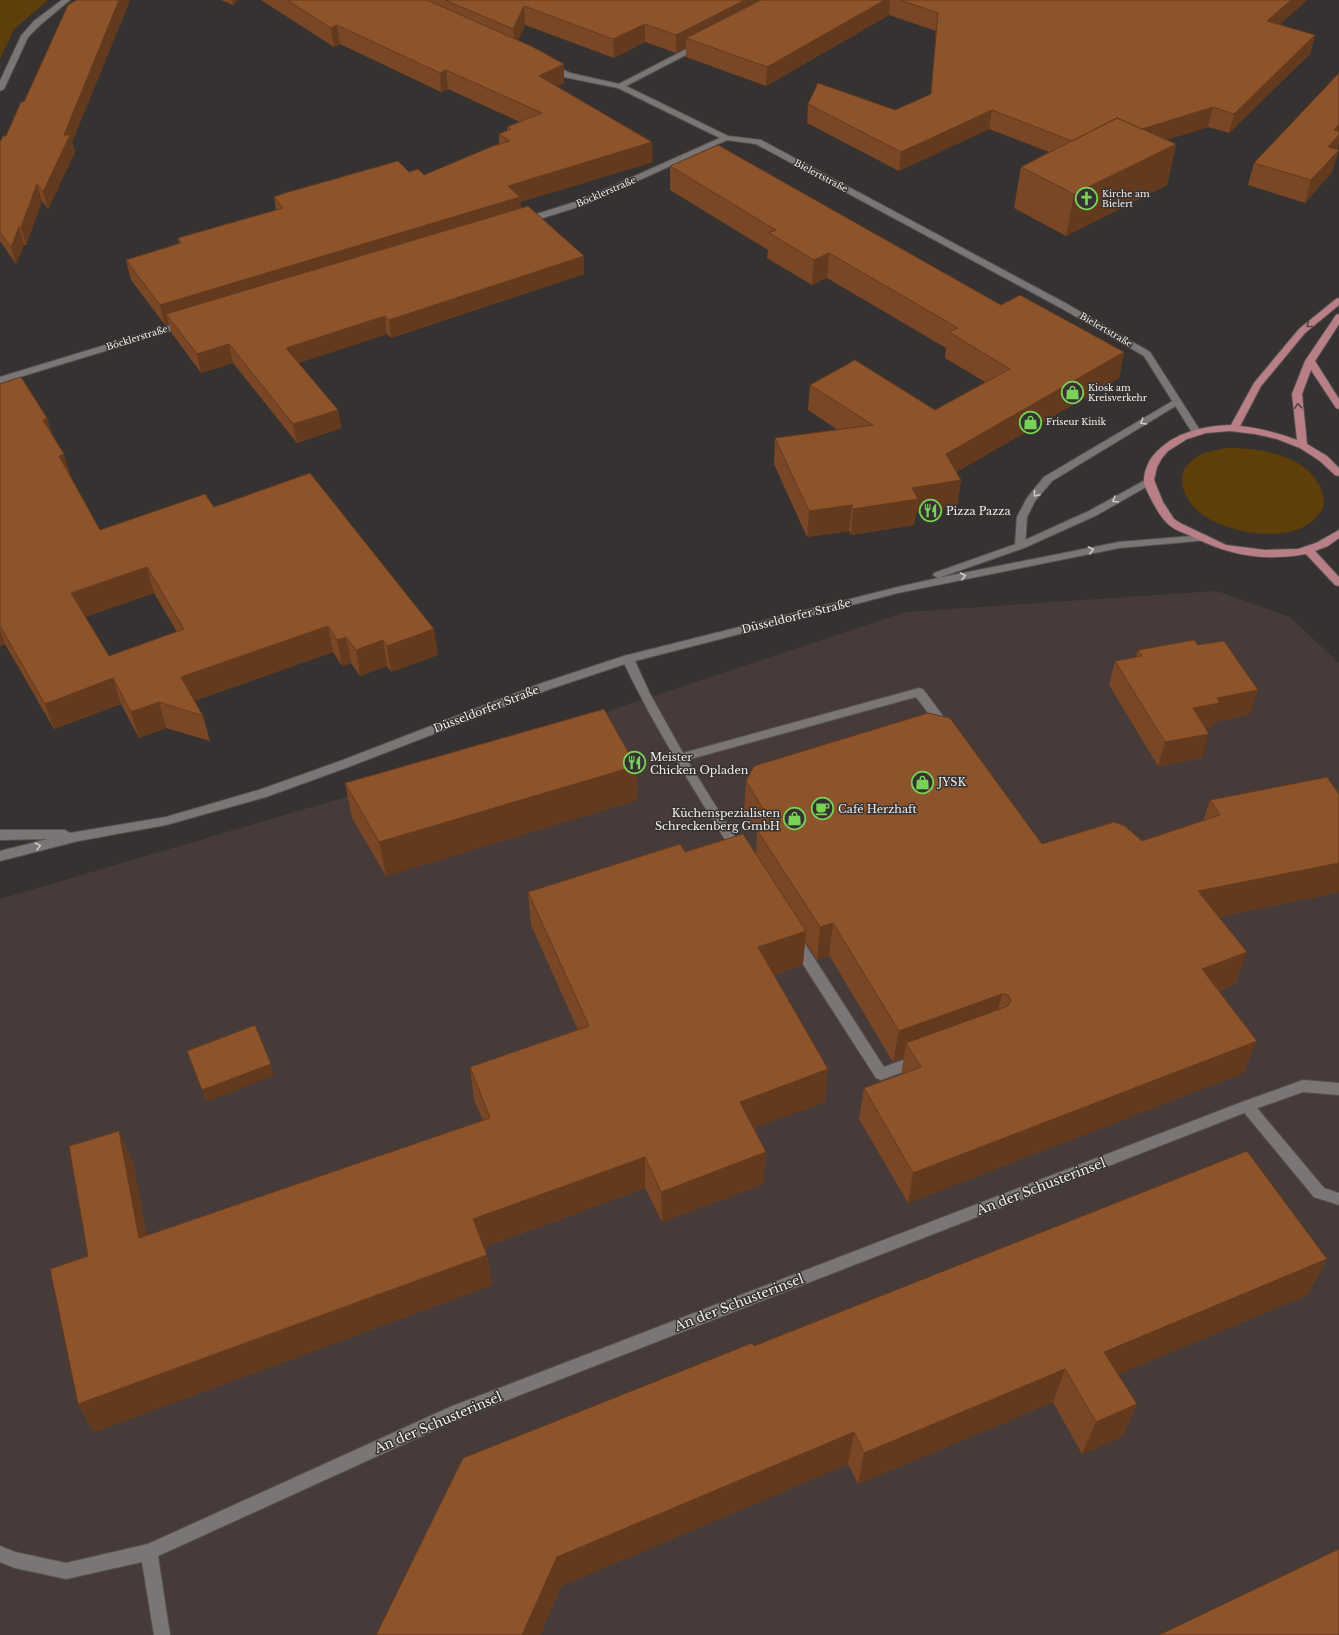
<svg xmlns="http://www.w3.org/2000/svg" width="1339" height="1635" font-family="'Libre Baskerville',serif">
<style>
.built{fill:#463b39}
.green{fill:#5e3e09}
.lines{fill:none;stroke-linecap:round;stroke-linejoin:round}
.lane-casing{stroke:#555150;stroke-width:2}
.street-casing{stroke:#555150;stroke-width:2}
.secondary-casing{stroke:#555150;stroke-width:2}
.primary-casing{stroke:#555150;stroke-width:2}
.lane{fill:#7b7675;fill-rule:evenodd}
.street{fill:#7b7675;fill-rule:evenodd}
.secondary{fill:#7b7675;fill-rule:evenodd}
.primary{fill:#b97f87;fill-rule:evenodd}
.wall{fill:#794725;fill-rule:evenodd}
.shaded-wall{fill:#633a1e}
.building{fill:#8d532b;stroke:#633a1e;fill-rule:evenodd}
.oneway{stroke:#574546}
.oneway2{stroke:#cecac9}
.labels{text-anchor:middle;stroke-width:3;stroke-linejoin:round;paint-order:stroke}
.far-street-label{font-size:9px;fill:#f1eeed;stroke:#363231}
.far-poi-label{font-size:9px;fill:#f1eeed;stroke:#363231;text-anchor:start}
.poi-label{font-size:11px;fill:#f1eeed;stroke:#363231;text-anchor:start}
.street-label{font-size:11px;fill:#f1eeed;stroke:#363231}
.near-street-label{font-size:13px;fill:#f1eeed;stroke:#363231}
</style>
<rect width="100%" height="100%" fill="#363231"/>
<path class="built" d="M1217,591l73,26 49,46v972h-1339v-736l383,-113 523,-174z"/>
<path class="green" d="M0,0h48l-34,29 -14,30z
M1228,448c33,0 81,7 94,43 2,6 3,14 -1,20 -21,36 -94,24 -122,1 -16,-14 -26,-39 -5,-53 10,-8 22,-9 34,-11z"/>
<g class="lines">
<defs>
<path id="lane" d="M1176,399l3,1 2,2 -2,2 -127,77 -17,20 -8,16 -2,29 -5,3 -4,-1 -1,-2 2,-29 10,-19 17,-21z
M628,655l4,1 2,3 16,35 33,59 236,-65 4,1 29,39 -2,3h-8l-26,-34 -229,63 57,91 -2,3 -4,2 -4,-2c-40,-64 -80,-127 -112,-195l2,-3z
M795,935l5,1 84,131 33,-12 5,2 2,4 -2,4 -41,15 -5,-2 -86,-134 -1,-4 1,-4z
M1247,1100l5,2 72,86 15,5v12l-25,-8 -72,-87 -2,-4 2,-4z"/>
<path id="street" d="M62,0h8l-30,25 -12,12 -24,52 -4,2v-10l21,-45 13,-15z
M696,44h6l1,2 -77,40 102,50 33,4 306,164 83,48 51,80 -2,2h-6l-49,-78 -83,-48 -305,-164 -29,-4 -140,64 -60,19h-6l-1,-2 1,-2 60,-19 139,-62 -102,-50 -54,-11 -17,-8v-4h6l17,8 49,11z
M184,321l4,3 -1,2 -187,57v-6z
M1303,1080l36,3v12l-36,-3 -51,18 -791,308 -303,138 12,79h-16l-12,-73 -76,17 -51,-11 -15,-6v-16l15,6 51,11 82,-19 302,-137 792,-305z"/>
<path id="secondary" d="M1149,478l5,3 -1,2 -56,32 -73,33 -86,30 181,-36 85,-7 4,1 1,2 -1,2 -89,8 -221,45 -267,69 -81,27 -199,77 -85,31 -100,28 -88,16 -78,20v-10l48,-12 -48,1v-10h65l5,3 96,-16 93,-27 84,-30 199,-77 82,-27 274,-69 40,-9 -5,-3 1,-2 82,-29 73,-33z"/>
<path id="primary" d="M1339,298v7l-34,28 -44,53 -21,40c19,2 38,7 57,14l-5,-46 13,-33 31,-46 3,-1v10l-24,37 24,38v10l-3,-1 -25,-38 -9,24 5,50 20,12 12,12v8l-4,-1 -15,-14 -20,-13 -23,-9 -22,-5 -25,-3 -24,2 -19,6 -19,12 -6,7 -5,9 -3,13 9,22 11,17 8,5 44,21 39,5 33,-1 18,-6 23,-13v8l-11,8 -13,5 24,26v9l-4,-1 -29,-31c-43,8 -78,1 -115,-18 -9,-4 -17,-6 -24,-13 -8,-8 -13,-18 -18,-28 -2,-5 -5,-9 -5,-15 0,-7 3,-14 6,-20 18,-26 50,-34 81,-35l23,-42 45,-54 37,-30z"/>
</defs>
<use href="#lane" class="lane-casing"/>
<use href="#street" class="street-casing"/>
<use href="#secondary" class="secondary-casing"/>
<use href="#primary" class="primary-casing"/>
<use href="#lane" class="lane"/>
<use href="#street" class="street"/>
<use href="#secondary" class="secondary"/>
<use href="#primary" class="primary"/>
</g>
<path class="wall" d="M77,0h53l-58,142 3,10 -27,57 -6,-8 -16,44h-2l-8,19 -16,-23v-99l6,-6 18,-34z
M221,0h16l-4,5z
M261,0h1046l-28,25 36,10 -5,19 -81,79 -21,-6 -42,13 10,4 -9,41 -101,51 -52,-28 7,-41 28,-15 -60,-23 -90,42 -92,-48 1,-19 87,6 36,-15 5,-64 -47,-16 -123,71 -80,-29v-9l-10,5 -31,-11 -31,16 -89,-33 -7,15 46,24v19l-7,3 96,76 -133,40 1,6 63,66 -193,64 -4,-4 -89,29 40,47 3,18 -44,15 -64,-80 -32,10 -30,-41 -2,-8 -4,1 -34,-45 -5,-20 53,-17 -1,-5 98,-28 -2,-13 135,-25 15,3 75,-31v-10l8,-3v-4l13,-5 -72,-33 -7,3 -101,-48 -6,3z
M1339,73v69l-7,30 -27,31 -57,-18 6,-22z
M670,166l331,139 123,47 -5,26 -163,94 5,8 -4,26 -41,7 -2,12 -63,10 -2,-4 -42,6 -33,-73 1,-26 63,-8 -30,-20 2,-25 125,25 50,-28 -40,-24 1,-10 -119,-70 -15,7 -45,-27 1,-8 -98,-60z
M0,384l47,34 6,19 18,40 29,53 114,-23 224,148 -47,17 -4,-6 -27,10 -9,-13 -9,3 -9,-14 -139,49 9,15 7,25 -44,-13 -27,10 -18,-34 -67,25 -49,-85 -5,2zM154,593l23,39 -68,24 -24,-39z
M1198,645l52,69 -36,8 -2,5 -6,1 -4,30 -44,8 -49,-81 6,-24 21,-4 2,-7z
M636,766l1,34 -251,76 -34,-58 -7,-35z
M746,781l296,63 100,-3 61,-20 7,-21 129,-6v98l-120,25 28,35 -12,32 -17,7 39,50 -14,32 -335,130 -49,-84 5,-31 37,-13 3,-17 -11,4 -64,-107 -12,5 -12,-19 -2,23 -29,11 51,127 -72,26 13,24 -3,32 -101,38 -17,-34 -161,59 3,8 5,30 -398,147 -16,-28 10,-148 45,-94 14,74 336,-116 -9,-20 -4,-33 108,-37 -47,-105 -3,-33 157,-40 71,1 1,-19 -13,-20z
M1327,1259l-20,36 -189,79 19,30 -15,33 -40,17 -29,-52 -195,82 -10,-20 -287,122 -21,49h-164l378,-289z"/>
<path class="shaded-wall" d="M119,0h11l-58,142 3,10 -27,57 -5,-17 21,-57z
M232,0h5l-4,5z
M745,0h36l-95,38v10l-10,5v-18z
M885,0h5l-1,15 -123,71 1,-19z
M1291,0h16l-44,40 4,-19z
M524,6l1,19 -11,22 -1,-18z
M645,24v18l-31,16 -1,-19z
M337,25l3,19 -6,3 -3,-19z
M1315,35l-5,19 -81,79 5,-19z
M564,64v19l-24,12 -1,-19z
M446,70l2,19 -7,3 -1,-19z
M1213,107l-5,20 -125,38 3,-19z
M992,110l-3,19 -90,42 2,-19z
M1339,124v18l-3,11 3,-3 -7,22 -27,31 6,-23 23,-50z
M652,142l1,20 -133,40 1,15 -355,97 3,10 -4,1 -5,-20 348,-119z
M1176,144l-9,41 -101,51 8,-42z
M37,184l5,17 -16,44 -5,-18z
M19,227l5,18 -8,19 -5,-17z
M829,253l-2,25 -15,7 2,-25z
M584,256v18l-193,64 -2,-18z
M385,316l2,18 -98,32 -3,-18z
M229,344l4,19 -32,10 -4,-19z
M1124,352l-5,26 -176,102 3,-26z
M338,410l3,18 -44,15 -4,-19z
M47,418l8,26 -12,-24z
M64,454l8,26 -13,-24z
M961,480l-4,26 -41,7 -2,12 -63,10 2,-26 59,-21z
M852,505l-3,26 -42,6 2,-26z
M147,567l7,26 -75,26 -8,-26z
M328,626l5,26 -145,51 -7,-26z
M434,629l4,26 -47,17 -4,-26z
M0,630l5,14 -5,2z
M346,637l5,26 -9,3 -5,-26z
M383,640l4,26 -27,10 -4,-26z
M113,678l8,26 -67,25 -9,-25z
M1258,690l-8,24 -36,8 -2,5 -26,5 7,-24 24,-10z
M159,702l7,26 -27,10 -8,-26z
M1209,734l-7,24 -44,8 7,-24z
M636,766l1,34 -251,76 -7,-34z
M1339,863v29l-152,32 11,-33z
M833,923l-4,32 -12,5 3,-33z
M806,931l-3,33 -47,17 2,-34z
M1247,952l-12,32 -45,17 12,-32z
M1002,994l-8,32 -88,17 -2,15 -11,4 6,-31z
M1257,1041l-14,32 -335,130 5,-30z
M271,1064l3,11 -68,27 -4,-12z
M828,1069l-3,33 -87,32 2,-32z
M119,1131l14,31 20,106 -14,-30z
M766,1152l-3,32 -101,38 -1,-30z
M645,1157v31l-167,61 -5,-30z
M487,1255l5,30 -398,147 -16,-28z
M1327,1259l-20,36 -216,91 13,-34z
M1065,1369l-12,33 -195,82 6,-31z
M1137,1404l-15,33 -40,17 14,-32z
M854,1432l-6,32 -287,122 -21,49h-18l35,-78z"/>
<path class="building" d="M77,0h42l-55,135h6l-27,57 -6,-8 -16,43h-2l-8,20 -11,-15v-90l3,-6h3l15,-34h3l44,-97z
M287,0h140l106,47 31,17 -25,12 113,66 -144,44 12,11 -360,108 -34,-45 55,-17 -3,-5 105,-30 -9,-11 11,-4 113,-32 11,11 9,-3 6,6 69,-29 17,-5 -11,-7 12,-5 -4,-2 35,-14 -96,-43 -6,3 -103,-48 -6,3z
M445,0h300l-69,35 -31,-11 -32,15 -89,-33 -11,23z
M761,0h124l-118,67 -81,-29z
M900,0h391l-24,21 48,14 -81,79 -21,-7 -71,22 -25,-11 -45,23 -80,-31 -91,42 -93,-48 10,-21 77,27 36,-16 7,-81z
M1339,73v51l-5,6 5,1v4l-11,12 11,3 -28,30 -57,-17z
M1117,118l59,26 -102,50 -53,-27z
M718,145l283,160 19,-10 104,57 -178,102 15,26 -49,8 6,11 -65,10 -1,-4 -43,6 -34,-73 98,-13 -63,-40 45,-25 80,50 75,-41 -61,-37 9,-4 -129,-75 -15,7 -45,-27 7,-3 -106,-64z
M528,206l56,50 -195,64 -4,-4 -99,32 52,62 -45,14 -64,-80 -32,10 -31,-40z
M21,377l26,41 -4,2 21,34 -5,2 41,74 105,-36 9,13 96,-34 124,156 -47,17 -4,-6 -27,10 -10,-13 -9,3 -9,-14 -147,51 22,39 -44,-14 -28,10 -18,-34 -68,26 -45,-78v-242zM147,567l37,62 -75,27 -38,-63z
M1194,640l4,5 26,-4 34,49 -41,8 3,5 -27,5 16,26 -44,8 -50,-81 27,-5 -4,-6z
M604,709l32,57 -257,76 -34,-59z
M928,713l22,5 92,126 72,-22 11,4 17,15 78,-26 -10,-15 117,-23 12,17v69l-141,28 49,61 -45,17 55,72 -344,132 -49,-85 57,-21 -15,-24 102,-37 3,-6 -3,-5 -6,-1 -103,37 -66,-108 -13,4 -63,-97 16,-5 -27,-44 8,-15z
M743,834l63,97 -48,16 70,122 -88,33 26,50 -105,40 -16,-35 -172,62 14,36 -409,149 -28,-135 38,-13 -19,-110 50,-15 20,107 351,-120 -20,-51 119,-41 -61,-134 152,-48 5,8z
M255,1025l16,39 -69,26 -15,-39z
M1247,1151l80,108 -223,93 33,52 -41,18 -31,-53 -201,84 -10,-21 -297,125 -35,78h-146l87,-177 289,-115 2,3z
M1339,1549v86h-180z"/>
<defs><path id="oneway-chevron" d="M-2-3.5L2.5 0L-2 3.5" fill="none" stroke-width="1.6" stroke-linecap="round" stroke-linejoin="round"/></defs>
<g class="oneway">
<use href="#oneway-chevron" transform="translate(1309 325) rotate(141)"/>
<use href="#oneway-chevron" transform="translate(1298 406) rotate(-96)"/>
</g>
<g class="oneway2">
<use href="#oneway-chevron" transform="translate(1143 422) rotate(149)"/>
<use href="#oneway-chevron" transform="translate(1036 494) rotate(130)"/>
<use href="#oneway-chevron" transform="translate(1115 500) rotate(150)"/>
<use href="#oneway-chevron" transform="translate(1091 550) rotate(-11)"/>
<use href="#oneway-chevron" transform="translate(963 576) rotate(-12)"/>
<use href="#oneway-chevron" transform="translate(38 846) rotate(-14)"/>
</g>
<defs>
<symbol id="church-ring" viewBox="-11 -11 22 22"><circle r="9.5" fill="#363231" stroke="#79d157" stroke-width="1.5"/><path d="M-1.2-6h2.4v3.5h3.3v2.4h-3.3V6h-2.4V-.1h-3.3v-2.4h3.3Z" fill="#79d157"/></symbol>
<symbol id="shop-ring" viewBox="-11 -11 22 22"><circle r="9.5" fill="#363231" stroke="#79d157" stroke-width="1.5"/><path d="M-5-2.5h2.3a2.7 3.5 0 0 1 5.4 0H5L5.5 6h-11ZM-1.5-2.5h3a1.5 2.3 0 0 0-3 0Z" fill="#79d157"/></symbol>
<symbol id="restaurant-ring" viewBox="-11 -11 22 22"><circle r="9.5" fill="#363231" stroke="#79d157" stroke-width="1.5"/><path d="M-5-6h1v4h1v-4h1v4h1v-4h1v5L-1.5 .5V6h-2V.5L-5-1ZM5-6V6H3V1.5H1.5Q1.5-4 5-6Z" fill="#79d157"/></symbol>
<symbol id="cafe-ring" viewBox="-11 -11 22 22"><circle r="9.5" fill="#363231" stroke="#79d157" stroke-width="1.5"/><path d="M-5.5-4.5H6V0H3Q3 3.5 0 3.5H-2.5Q-5.5 3.5-5.5 0ZM3-3.2v2h1.7v-2ZM-6 4.5H4V6H-6Z" fill="#79d157"/></symbol>
</defs>
<g fill-rule="evenodd">
<use href="#church-ring" x="1074" y="186" width="25" height="25"/>
<use href="#shop-ring" x="1060" y="380" width="25" height="25"/>
<use href="#shop-ring" x="1018" y="410" width="25" height="25"/>
<use href="#restaurant-ring" x="918" y="498" width="25" height="25"/>
<use href="#restaurant-ring" x="622" y="750" width="25" height="25"/>
<use href="#shop-ring" x="910" y="770" width="25" height="25"/>
<use href="#cafe-ring" x="810" y="796" width="25" height="25"/>
<use href="#shop-ring" x="782" y="806" width="25" height="25"/>
</g>
<g class="labels">
<g class="far-street-label">
<text transform="translate(821 176) rotate(28)" y="3">Bielertstraße</text>
<text transform="translate(606 192) rotate(-23)" y="3">Böcklerstraße</text>
<text transform="translate(1106 330) rotate(30)" y="3">Bielertstraße</text>
<text transform="translate(137 338) rotate(-17)" y="3">Böcklerstraße</text>
</g>
<g class="far-poi-label">
<text x="1102" y="197">Kirche am<tspan x="1102" dy="10">Bielert</tspan></text>
<text x="1088" y="391">Kiosk am<tspan x="1088" dy="10">Kreisverkehr</tspan></text>
<text x="1046" y="425">Friseur Kinik</text>
</g>
<g class="poi-label">
<text x="946" y="515">Pizza Pazza</text>
<text x="650" y="761">Meister<tspan x="650" dy="13">Chicken Opladen</tspan></text>
<text x="938" y="786">JYSK</text>
<text x="838" y="813">Café Herzhaft</text>
<text x="780" y="817" text-anchor="end">Küchenspezialisten<tspan x="780" dy="13">Schreckenberg GmbH</tspan></text>
</g>
<g class="street-label">
<text transform="translate(796 616) rotate(-14)" y="4">Düsseldorfer Straße</text>
<text transform="translate(486 709) rotate(-21)" y="4">Düsseldorfer Straße</text>
</g>
<g class="near-street-label">
<text transform="translate(1041 1186) rotate(-21)" y="5">An der Schusterinsel</text>
<text transform="translate(739 1302) rotate(-21)" y="5">An der Schusterinsel</text>
<text transform="translate(438 1422) rotate(-23)" y="5">An der Schusterinsel</text>
</g>
</g>
</svg>
